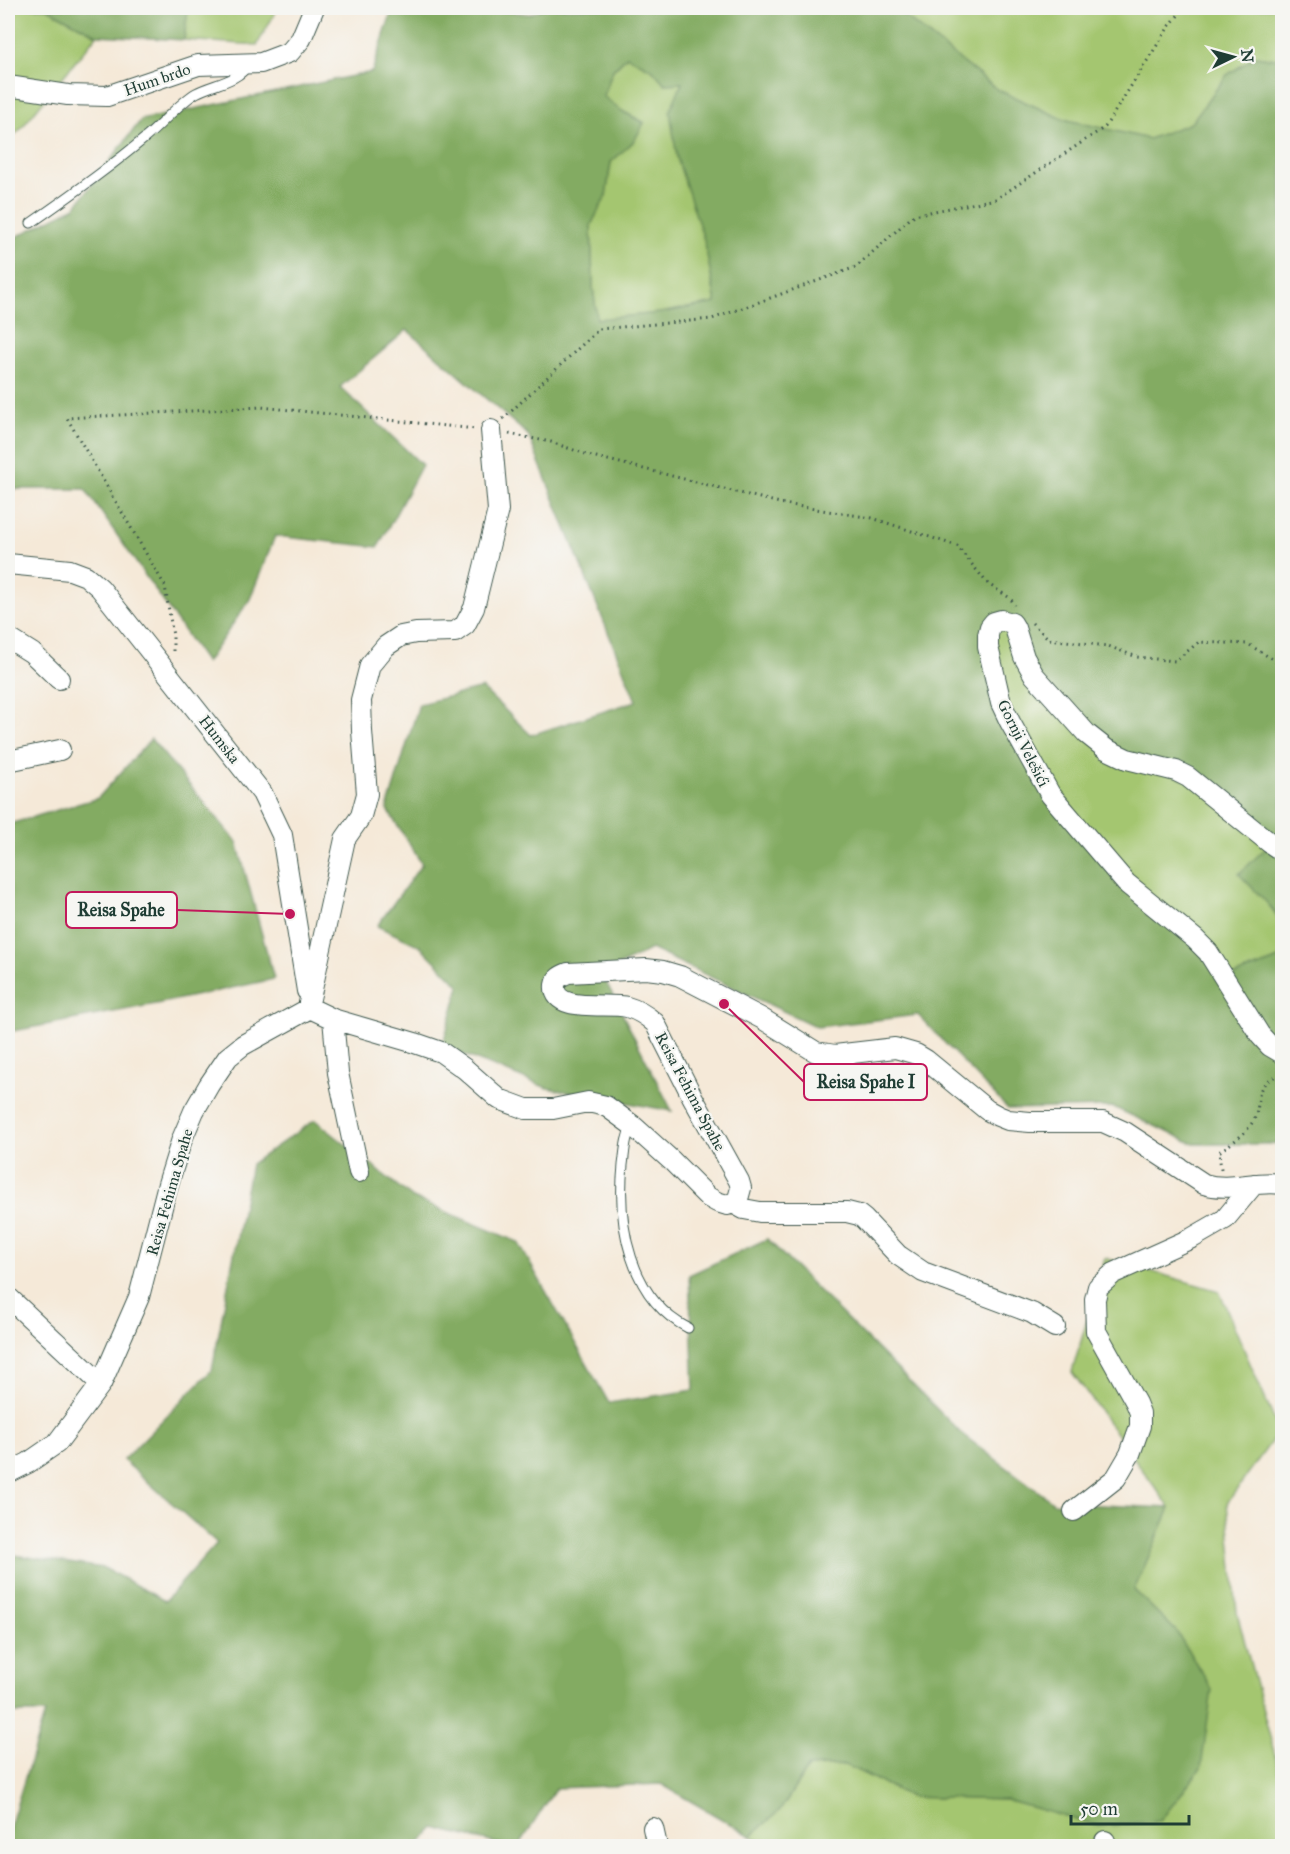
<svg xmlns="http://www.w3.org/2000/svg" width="1290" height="1854" font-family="'IM FELL Great Primer',serif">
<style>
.green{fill:#a4c66f;stroke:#628252;stroke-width:1.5}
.forest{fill:#83ab62;stroke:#51744b;stroke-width:1.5;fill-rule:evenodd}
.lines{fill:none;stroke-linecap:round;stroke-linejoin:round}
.lane-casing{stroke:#3f574d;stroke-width:11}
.street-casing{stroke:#3f574d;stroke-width:22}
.path{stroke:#3f574d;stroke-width:3;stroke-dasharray:1.5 4.5;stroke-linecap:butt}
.lane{stroke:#fff;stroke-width:9}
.street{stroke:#fff;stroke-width:20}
.labels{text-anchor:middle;stroke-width:4.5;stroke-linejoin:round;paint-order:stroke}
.street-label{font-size:16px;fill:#1f3d34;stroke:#f6f6f2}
.leader{fill:none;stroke:#c2185b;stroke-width:2}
.callout-dot{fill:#c2185b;stroke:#f6f6f2;stroke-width:2}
.callout{fill:#f6f6f2;stroke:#c2185b;stroke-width:2}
.callout-label{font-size:18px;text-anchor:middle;font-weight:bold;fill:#1f3d34}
</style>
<rect width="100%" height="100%" fill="#f6f6f2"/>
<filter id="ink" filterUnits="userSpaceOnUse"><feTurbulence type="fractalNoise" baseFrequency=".0167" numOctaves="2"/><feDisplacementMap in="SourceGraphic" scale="12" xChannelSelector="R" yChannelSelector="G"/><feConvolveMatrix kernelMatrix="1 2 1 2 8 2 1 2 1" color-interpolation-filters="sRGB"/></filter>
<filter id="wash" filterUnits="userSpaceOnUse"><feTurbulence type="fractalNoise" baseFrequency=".008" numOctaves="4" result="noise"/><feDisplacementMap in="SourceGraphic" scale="24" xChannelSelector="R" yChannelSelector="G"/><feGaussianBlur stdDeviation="1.35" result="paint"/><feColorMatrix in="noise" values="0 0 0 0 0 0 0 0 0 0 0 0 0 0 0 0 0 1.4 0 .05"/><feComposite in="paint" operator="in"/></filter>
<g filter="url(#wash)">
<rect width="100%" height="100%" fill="#f5e9d8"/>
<path class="green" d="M8,8h38l51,27 -77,95 -12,10z
M188,8h90l-21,37 -73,-5z
M894,8h388v52l-26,-4 -29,19 -36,48 -42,16 -86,-20 -65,-29z
M627,56l26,14 12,14 17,-1 23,160 11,60 -56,10 -63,7 -4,-33 -2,-62 15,-29 5,-34 23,-21 10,-19 -22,-11 -19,-14 10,-27z
M994,622l182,149 94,72 -1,62 13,18v33l-8,5 -49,18 -99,-96 -116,-161 -20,-95z
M1105,1258l114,33 60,140 -52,72 10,110 45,169v64h-512l-19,-10 30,-27 27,-42 38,-2 65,32 95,3 93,26 61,-5 41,-53 -25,-137 -42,-41 36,-82 -98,-136z"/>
<path class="forest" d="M46,8h142l-4,32 -87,-5z
M393,8h81l56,6 14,-6h350l104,82 65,29 86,20 42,-16 36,-48 29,-19 26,4v863l-13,-18 -30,-31 31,-30 -72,-61 -71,-24 -93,-84 -19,-47 -20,-6v61l55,111 175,185 49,-18 8,-5v188h-88l-81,-37 -105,2 -90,-94 -101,12 -166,-78 -49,25 70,137 -125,-23 -105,-42 18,-60 -40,-40 -43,-20 45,-62 -35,-55 32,-105 63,-16 49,47 105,-34 -108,-266 -121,-105 -67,57 82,78 -44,82 -103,-11 -25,63 -44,64 -121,-174h-77v-248l67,-34 66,-87 231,-48zM627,56l26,14 12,14 17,-1 -12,28 7,47 28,85 11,60 -56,10 -63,6 -4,-32 -2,-62 15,-29 5,-34 23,-21 10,-18 -22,-12 -19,-15 10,-26z
M151,739l86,103 37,137 -113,24 -147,28 -6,-11v-197h5l85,-25z
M315,1120l98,78 105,44 91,161 85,-13 -5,-115 78,-36 195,195 92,69 116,5 -36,82 42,41 36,58 -11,79 -41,53 -61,5 -93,-26 -95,-3 -65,-32 -38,2 -27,42 -30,27 -90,-52 -105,4 -37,58h-12l-73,-18 -17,18h-409v-13l37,-120h-37v-159l96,14 61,33 52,-58 -94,-83 89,-90 39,-206z"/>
</g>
<g filter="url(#ink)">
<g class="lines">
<defs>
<path id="lane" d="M31,223c39,-27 77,-54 114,-85 16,-13 34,-35 51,-45 16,-9 42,-11 52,-28
M632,1125c-7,13 -7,26 -9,40 -6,59 7,134 65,163"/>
<path id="street" d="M8,86l60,9 39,1 91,-31 63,-2 29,-11 11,-13 13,-31
M8,564l62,6 16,6 14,12 162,205 20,42 25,156
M8,638l24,15 27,26
M8,761l52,-11
M1282,851l-12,-8 -82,-66 -12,-6 -49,-12 -21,-10 -19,-15 -53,-59 -10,-18 -9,-29 -3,-5 -11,-3 -7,2 -4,5 -2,8v12l13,56 9,19 40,72 76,89 69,56 13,13 52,83 10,11 12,7
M309,1003l36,-164 16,-23 6,-22 -5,-63 -1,-31 9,-35 16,-19 15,-10 15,-3 39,-1 10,-7 9,-17 24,-98 -7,-80
M310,1008l23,11 82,24 26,9 24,17 34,30 27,10h27l35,-7 18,4 26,19 40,36 36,36 9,5 10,3 6,-2 5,-4 3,-11 -2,-7 -46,-83 -38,-75c-9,-8 -17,-13 -28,-16 -19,-5 -75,7 -72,-22 1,-7 6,-9 13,-12l78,-4 17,2 17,5 81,42 55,34 19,3 60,-7 21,6 10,6 61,50 11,6 10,4 22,2h73l22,10 79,52c25,8 52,-4 78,0
M333,1019l5,54 21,99
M733,1203l11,6 16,3h87l12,3 5,4 34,36 25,17 109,41 23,14
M8,1297l93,87
M8,1473l20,-10 29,-20 44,-59 38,-87 29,-113 14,-45 12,-28 15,-26 19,-28 15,-12 67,-37
M1074,1511l42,-33 14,-24 10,-28v-13l-4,-10 -40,-72 -1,-32 3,-12 16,-14 78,-35 33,-19 29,-35
M653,1828l4,18
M1104,1846l1,-5"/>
</defs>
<use href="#lane" class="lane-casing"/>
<use href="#street" class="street-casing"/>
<path class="path" d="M503,419l96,-90 113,-10 144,-52 58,-52 82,-16 109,-72 63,-99 16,-20
M509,434l42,8 37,13 196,49 88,14 85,28 31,38 22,14 5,7
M1032,623l17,16 59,7 29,11 38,4 24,-19 49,2 34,21
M173,651v-15l-8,-50 -98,-168 194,-11 215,22
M1221,1169l-2,-17c12,-9 25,-16 33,-29 13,-20 -4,-38 30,-49"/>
<use href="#lane" class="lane"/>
<use href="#street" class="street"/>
</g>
</g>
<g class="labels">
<g class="street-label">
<text transform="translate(157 79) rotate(-19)" y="6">Hum brdo</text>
<text transform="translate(220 739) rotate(52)" y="6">Humska</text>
<text transform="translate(1024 743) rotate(63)" y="6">Gornji Velešići</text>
<text transform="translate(691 1091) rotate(62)" y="6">Reisa Fehima Spahe</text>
<text transform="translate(169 1192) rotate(-74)" y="6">Reisa Fehima Spahe</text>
</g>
</g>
<path class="leader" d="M290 914L177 910M724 1004L804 1082"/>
<g class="callout-dot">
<circle cx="290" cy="914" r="6"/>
<circle cx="724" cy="1004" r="6"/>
</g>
<g class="callout">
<rect x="66" y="892" width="111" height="36" rx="6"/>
<rect x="804" y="1064" width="123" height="36" rx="6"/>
</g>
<g class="callout-label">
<text x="121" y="916">Reisa Spahe</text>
<text x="866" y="1088">Reisa Spahe I</text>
</g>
<rect width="1290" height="1854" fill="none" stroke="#f6f6f2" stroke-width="30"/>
<g transform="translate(1233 57) rotate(85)" stroke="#f6f6f2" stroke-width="4.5" paint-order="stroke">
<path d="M0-4.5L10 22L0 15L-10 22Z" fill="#1f3d34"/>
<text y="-9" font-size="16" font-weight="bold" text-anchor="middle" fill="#1f3d34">N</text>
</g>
<path d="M1071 1815v9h118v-9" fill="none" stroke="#1f3d34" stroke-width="3"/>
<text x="1080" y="1815" font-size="18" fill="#1f3d34" stroke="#f6f6f2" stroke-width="4.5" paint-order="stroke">50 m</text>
</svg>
